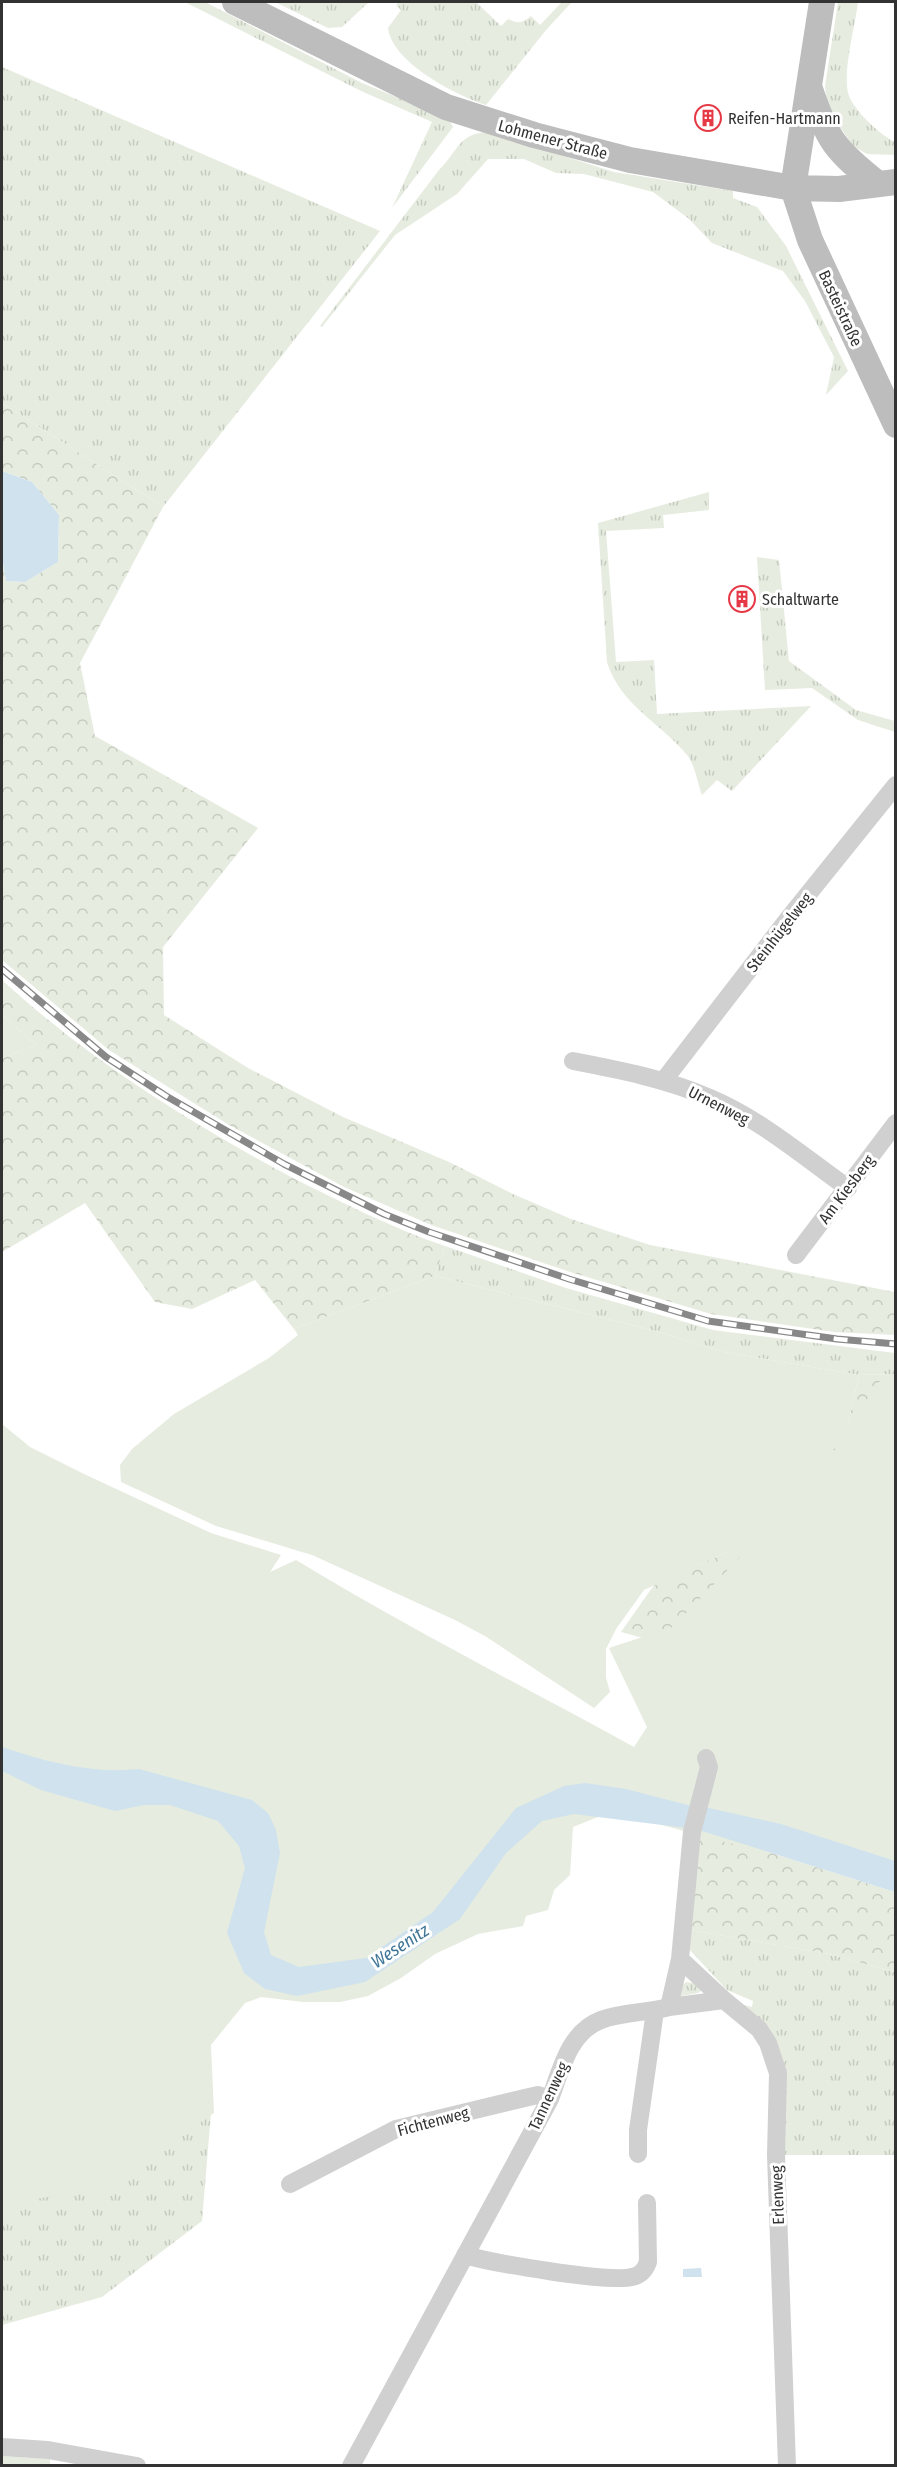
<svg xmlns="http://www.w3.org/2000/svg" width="897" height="2467" font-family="'Fira Sans Condensed',sans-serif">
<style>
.grass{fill:url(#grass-tufts)}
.forest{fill:url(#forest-crowns)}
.green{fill:#e6ecdf}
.water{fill:#cfe2ee}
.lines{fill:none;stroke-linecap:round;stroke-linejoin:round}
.street{stroke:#d0d0d0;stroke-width:18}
.secondary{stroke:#bdbdbd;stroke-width:26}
.rail-casing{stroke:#888;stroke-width:7}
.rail{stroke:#fff;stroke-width:4.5;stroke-dasharray:14;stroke-linecap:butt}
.labels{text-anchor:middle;stroke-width:6;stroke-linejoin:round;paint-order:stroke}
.poi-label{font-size:16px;fill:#333;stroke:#fff;text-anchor:start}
.street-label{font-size:16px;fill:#333;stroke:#fff}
.water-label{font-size:18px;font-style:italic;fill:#3f7597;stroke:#fff}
</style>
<defs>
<pattern id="grass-tufts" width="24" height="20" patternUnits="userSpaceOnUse" patternTransform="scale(1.5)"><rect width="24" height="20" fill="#e6ecdf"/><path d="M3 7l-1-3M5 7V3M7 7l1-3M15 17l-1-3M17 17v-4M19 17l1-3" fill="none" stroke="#c6cbc0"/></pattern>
<pattern id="forest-crowns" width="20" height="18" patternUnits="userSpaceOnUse" patternTransform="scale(1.5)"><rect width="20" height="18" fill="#e6ecdf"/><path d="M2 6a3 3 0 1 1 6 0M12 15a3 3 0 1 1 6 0" fill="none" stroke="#c6cbc0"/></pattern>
</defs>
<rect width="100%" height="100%" fill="#fff"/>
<path class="grass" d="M185,2h20l157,81 86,35 5,9 -61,81 40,-86 -71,-31z
M275,2h94l-27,25 -14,1z
M400,2h76l25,24 7,-7c10,5 15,4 23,-3l9,9 22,-23h10l-26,28 -60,75c-31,-10 -94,-43 -98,-77l13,-18 -5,-5z
M838,2h20c-3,25 -15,67 -10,91 4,16 33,43 47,49v13l-28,-1 -14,-8 -26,-38 -2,-22z
M2,67l378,164 -217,276 -161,-104z
M488,132l126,40 119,19v7l24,9 29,39 62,125 -22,24 8,-38 -29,-56 -22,-30 -71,-28 -24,-25 -35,-26 -69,-18 -28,-1 -32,-14h-36l-31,35 -62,41 -73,92 -2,-1 119,-156c19,-19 20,-37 49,-38z
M709,492v18l-46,5 1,13 -58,3 10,131 38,-2 3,54 154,-8 -79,85 -15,-11 -15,15c-4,-11 -7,-29 -14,-39 -27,-33 -68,-51 -81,-94l-9,-139z
M757,557l22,3 10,101 67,49 39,11v11l-37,-12 -46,-32 -47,2z
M445,1246l121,42 147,42 182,23v21l-36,1 -135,-23 -65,-20 -224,-56z
M690,1930l139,24 66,18v183h-119l-1,-97 -51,-58 28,7 1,-6 -26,-11 -39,-42z
M686,1982l13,2 4,5 -5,4 -17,3 1,-10z
M2,2096l210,5 -10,120 -100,76 -100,28z"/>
<path class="forest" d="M2,403l161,104 -83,156 15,73 163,92 -95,119 1,68 84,53 95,49 106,45 64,32 58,25 79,26 245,47v43l-61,-3 -123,-18 -141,-42 -139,-47 -87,-38 -115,-62 -120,-75 -107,-90v-403l4,24 19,1 33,-20 1,-47 -27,-33 -30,-11z
M2,980c86,79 186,142 289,197 50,25 101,51 154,69l-10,30 -141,53 -39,-49 -63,29 -37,-7 -70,-99 -83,49v-194l34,-13 -34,-30z
M895,1374v19l-58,137 -183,111 -33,-9 33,-47 73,-33 121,-128 11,-49z
M699,1830l196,62v80l-66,-18 -139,-24z"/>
<path class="green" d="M2,1015l34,30 -34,13z
M435,1276l224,56 65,20 135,23 -11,49 -28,49 58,-91 17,-1v507l-68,-25 -91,-18 -100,-27 -38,-1 -25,10 -3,48 -16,15 -6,20 -22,6 -3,10 -45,8 -43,20 -34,24 -33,18 -28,6h-37l-42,-5 -16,6 -34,42 3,68 -108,75 -104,16v-780l28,23 54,27 127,59 70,22 -11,17 26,-12c110,67 225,125 338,187l13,-20 -38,-79 64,-21 127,-133 -73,58 -83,38 -28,39 -10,20v29l4,14 -16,16 -109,-72 -30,-16 -143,-65 -96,-29 -95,-44 -1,-17 12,-16 42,-35 95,-56 29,-23 -4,-6z
M2,2456l48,3v6h-48z"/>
<path class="water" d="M2,471l30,11 27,33 -1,47 -33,20 -19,-1 -4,-24z
M2,1747c45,15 89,27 137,22l113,31 16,13 8,17 4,23 -16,79 7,23 28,12 67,-9 67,-46 83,-104 48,-22 21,-3 41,6 65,17 -5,22 -112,-14 -32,7 -36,32 -46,66 -95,63 -68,14 -32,-7 -21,-16 -17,-40 18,-65 -6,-22 -21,-25 -48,-16h-26l-29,6 -74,-21 -39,-19z
M704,1807l77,17 114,37v31l-196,-62z
M701,2268l1,9h-19v-8z"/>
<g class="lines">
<path class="street" d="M573,1061c47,9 93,18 137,37 50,21 94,59 138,90
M664,1080l124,-161 108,-134
M796,1255l100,-132
M680,1959l44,41
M669,2007l55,-7 35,29 9,14 10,30 -2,82 11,311
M638,2154v-24l17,-119
M290,2184l106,-55 133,-32 9,-2 12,4
M465,2255c27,8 144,28 167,22 9,-2 13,-7 16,-15l-1,-59
M2,2447l46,3 89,16
M351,2466l199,-367c11,-29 19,-67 51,-79 21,-8 46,-7 68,-13l11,-48 12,-127 17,-65 -3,-9"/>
<path class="secondary" d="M235,2l211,105 88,28 96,25 163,28 46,1 57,-7
M822,2l-29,186 17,52 86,185
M810,89c17,51 26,62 68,95"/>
<defs>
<path id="rail" d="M2,969l104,88 60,39 118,68 100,50 45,18 140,47 139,42 129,18 59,5"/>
</defs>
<use href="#rail" class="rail-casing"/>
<use href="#rail" class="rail"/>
</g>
<defs>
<symbol id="building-ring" viewBox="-11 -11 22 22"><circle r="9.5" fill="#fff" stroke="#e63946" stroke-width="1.5"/><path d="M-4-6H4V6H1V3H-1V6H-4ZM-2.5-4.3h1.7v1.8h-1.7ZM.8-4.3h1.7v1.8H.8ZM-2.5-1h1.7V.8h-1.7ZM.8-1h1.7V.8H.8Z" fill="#e63946"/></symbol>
</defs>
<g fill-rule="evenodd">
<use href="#building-ring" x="693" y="103" width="30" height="30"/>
<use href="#building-ring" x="727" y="584" width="30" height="30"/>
</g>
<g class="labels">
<g class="poi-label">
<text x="728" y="124">Reifen-Hartmann</text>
<text x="762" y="605">Schaltwarte</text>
</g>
<g class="street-label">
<text transform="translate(553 139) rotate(15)" y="6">Lohmener Straße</text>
<text transform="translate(841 308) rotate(65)" y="6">Basteistraße</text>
<text transform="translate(779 932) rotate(-52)" y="6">Steinhügelweg</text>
<text transform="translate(719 1105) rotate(27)" y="6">Urnenweg</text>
<text transform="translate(846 1189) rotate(-53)" y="6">Am Kiesberg</text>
<text transform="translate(548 2096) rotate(-65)" y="6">Tannenweg</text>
<text transform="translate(433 2121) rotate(-15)" y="6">Fichtenweg</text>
<text transform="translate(777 2195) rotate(-92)" y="6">Erlenweg</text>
</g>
<g class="water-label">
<text transform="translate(400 1946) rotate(-33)" y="6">Wesenitz</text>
</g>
</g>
<rect width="897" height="2467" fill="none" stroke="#333333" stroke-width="6"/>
</svg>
